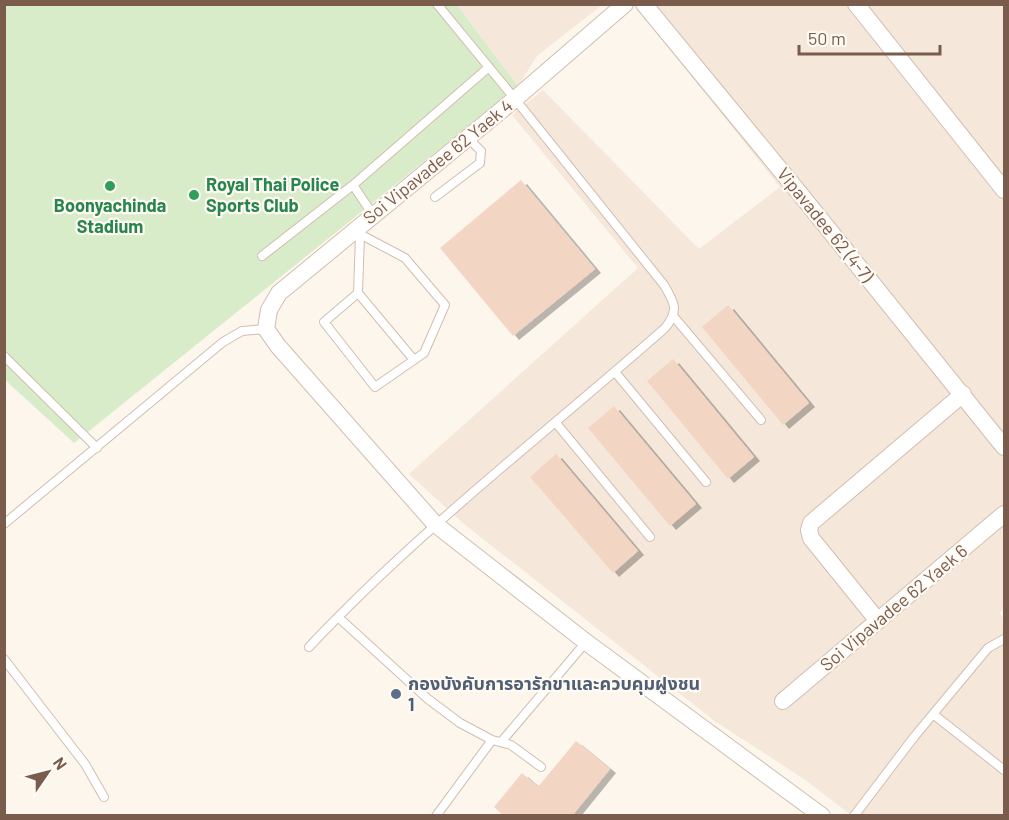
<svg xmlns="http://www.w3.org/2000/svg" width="1009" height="820" font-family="Barlow,'Noto Sans Thai',sans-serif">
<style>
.residential{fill:#f5e8da}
.green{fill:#d8ecc9}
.building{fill:#f3d5c3;filter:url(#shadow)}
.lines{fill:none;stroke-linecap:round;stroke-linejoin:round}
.lane-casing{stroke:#d1beb0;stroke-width:10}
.street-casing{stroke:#d1beb0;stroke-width:18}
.lane{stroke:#fff;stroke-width:8}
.street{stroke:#fff;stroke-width:16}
.leisure-dot{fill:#2e9e5b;stroke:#fffaf3;stroke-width:2}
.service-dot{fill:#5c6f8a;stroke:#fffaf3;stroke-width:2}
.labels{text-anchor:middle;stroke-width:4.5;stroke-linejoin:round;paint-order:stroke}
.street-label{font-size:18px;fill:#7a5c4d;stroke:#fffaf3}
.leisure-label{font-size:18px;font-weight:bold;fill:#27864d;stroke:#fffaf3;text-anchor:start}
.service-label{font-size:18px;font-weight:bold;fill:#4e5e75;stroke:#fffaf3;text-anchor:start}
</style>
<defs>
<filter id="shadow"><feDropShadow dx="6" dy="4" stdDeviation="0" flood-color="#0004"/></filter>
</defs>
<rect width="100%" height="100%" fill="#fdf6ec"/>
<path class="residential" d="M457,5h145l-65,51 -19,30z
M647,5h357v604l-5,4 5,5v197h-153l-47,-36 -88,-57 -252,-198 -55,-50 229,-206 -126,-153 31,-25 156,159 81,-62 -141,-176z"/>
<path class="green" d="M4,5h453l61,81 -444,357 -69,-63z"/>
<path class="building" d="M521,180l74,89 -82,67 -73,-88z
M728,305l81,98 -26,22 -81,-98z
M673,359l81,98 -26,22 -81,-98z
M614,406l82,98 -26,22 -82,-98z
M556,454l82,97 -25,22 -83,-96z
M576,741l34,28 -38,47h-68l-10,-9 28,-34 16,14z"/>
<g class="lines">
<defs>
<path id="lane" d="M353,185l20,30
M435,197l45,-34 1,-12 -13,-13
M354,231l51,27 40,47 -21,48 -49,34 -51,-65 34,-29 2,-58
M262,256l91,-71 136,-118
M358,293l56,67
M674,317l87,103
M4,356l93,92
M615,372l91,110
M556,423l94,114
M4,524l219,-182 19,-11 24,-2
M338,617l90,82 32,24 32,17 19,5 30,22
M309,647c109,-116 237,-214 356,-319 14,-17 10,-25 -1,-43l-149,-186 -78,-95
M4,659l81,105 19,33
M933,714l71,56
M502,741l84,-99
M436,816l56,-76
M854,816l60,-79 74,-89 16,-9"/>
<path id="street" d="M625,4l-110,95 -236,194 -10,17 -3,19 12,17 157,178 151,118 236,174
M644,4l157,191 203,252
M856,4l148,186
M878,621l-67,-83 -2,-8 2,-7 152,-129
M783,701l221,-187"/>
</defs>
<use href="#lane" class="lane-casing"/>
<use href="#street" class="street-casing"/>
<use href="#lane" class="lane"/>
<use href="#street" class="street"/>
</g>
<g class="leisure-dot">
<circle cx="110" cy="186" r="6"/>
<circle cx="194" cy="195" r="6"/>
</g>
<circle class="service-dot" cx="396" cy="694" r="6"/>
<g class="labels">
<g class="street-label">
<text transform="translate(438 162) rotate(-39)" y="6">Soi Vipavadee 62 Yaek 4</text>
<text transform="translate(825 225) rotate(51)" y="6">Vipavadee 62 (4-7)</text>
<text transform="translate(894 608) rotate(-40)" y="6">Soi Vipavadee 62 Yaek 6</text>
</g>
<g class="leisure-label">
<text x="206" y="191">Royal Thai Police<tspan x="206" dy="21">Sports Club</tspan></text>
<text x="110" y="212" text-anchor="middle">Boonyachinda<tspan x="110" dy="21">Stadium</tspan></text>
</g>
<g class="service-label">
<text x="408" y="690">กองบังคับการอารักขาและควบคุมฝูงชน<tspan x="408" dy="21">1</tspan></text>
</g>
</g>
<rect width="1009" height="820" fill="none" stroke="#7a5c4d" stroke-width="12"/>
<g transform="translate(48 772) rotate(55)" stroke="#fffaf3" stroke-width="4.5" paint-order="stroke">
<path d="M0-4.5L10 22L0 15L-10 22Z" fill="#7a5c4d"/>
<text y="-9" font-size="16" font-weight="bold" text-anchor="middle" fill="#7a5c4d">N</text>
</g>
<path d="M799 45v9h141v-9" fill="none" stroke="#7a5c4d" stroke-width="3"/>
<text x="808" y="45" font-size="18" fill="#7a5c4d" stroke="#fffaf3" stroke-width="4.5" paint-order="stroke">50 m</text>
</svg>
